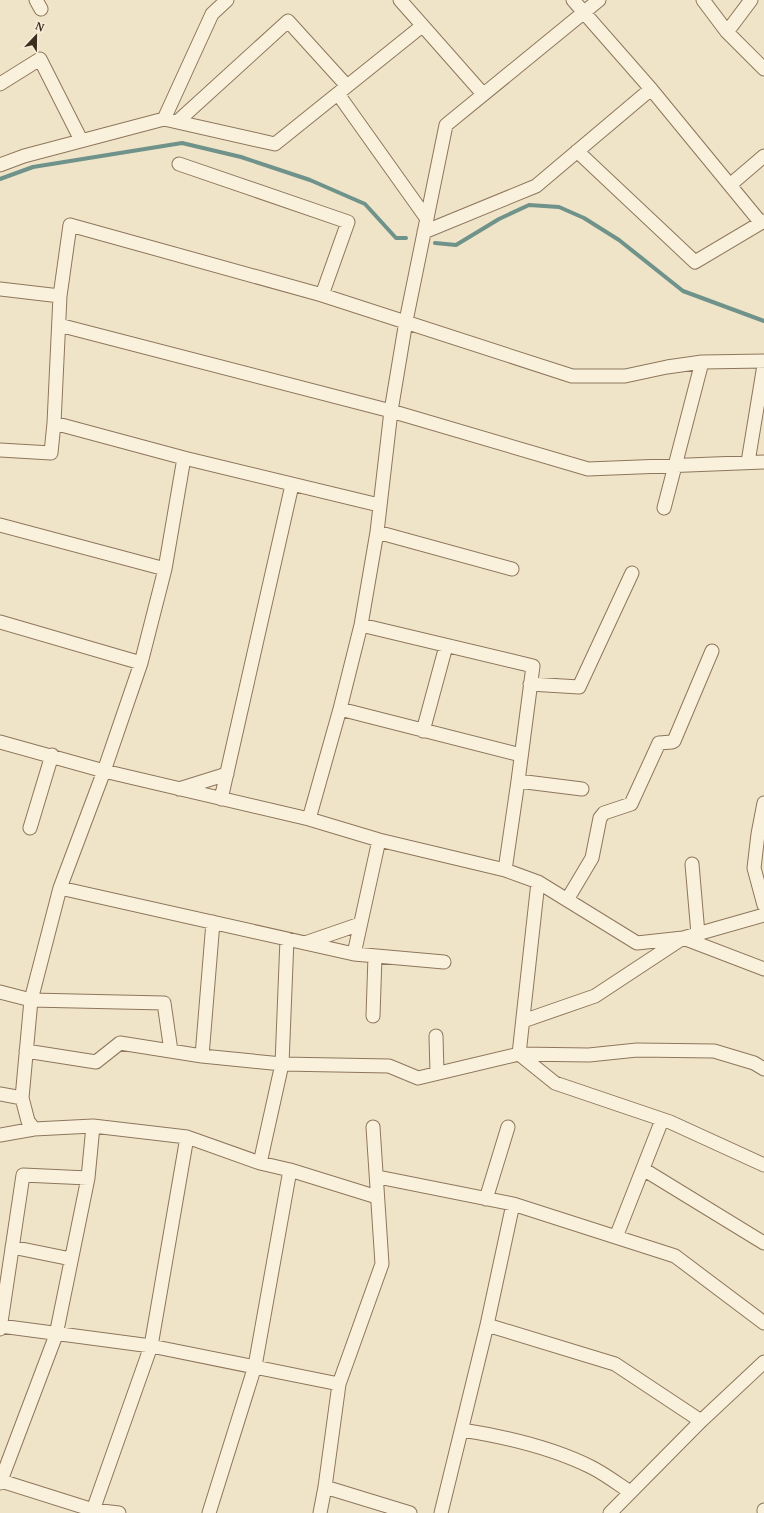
<svg xmlns="http://www.w3.org/2000/svg" width="764" height="1513" font-family="'PT Serif',serif">
<style>
.lines{fill:none;stroke-linecap:round;stroke-linejoin:round}
.stream{stroke:#6f938a;stroke-width:4}
.minor-casing{stroke:#8d765c;stroke-width:15}
.minor{stroke:#faf1dc;stroke-width:13}
</style>
<rect width="100%" height="100%" fill="#f0e4c8"/>
<g class="lines">
<path class="stream" d="M0,179l33,-12 149,-24 59,14 69,23 55,24 31,34h10
M435,243l21,2 43,-26 30,-14 30,2 25,11 35,22 64,51 81,30"/>
<defs>
<path id="minor" d="M36,0l5,9
M400,0l83,94
M573,0l78,89 110,134
M703,0l24,32 37,37
M727,32l24,-32
M0,84l40,-25 41,81
M338,94l89,125
M164,119l111,25 147,-118
M177,122l111,-101 59,65
M577,151l118,111 69,-41
M179,164l169,58 -26,73
M0,165l24,-9 140,-37 48,-105 15,-14
M730,185l34,-29
M424,232l112,-46 115,-97
M0,289l60,7
M59,325l332,86 197,58 176,-7
M54,423l130,35 195,47
M0,450l51,3 3,-30 6,-127 10,-71 252,70 250,81h53l42,-9 35,-5 62,-1
M748,462l16,-97
M664,508l38,-146
M0,525l165,44
M377,532l135,37
M0,622l141,41
M361,625l172,41 -15,115 -13,89
M530,684l49,3 53,-114
M340,709l181,46
M423,731l23,-85
M0,742l104,29 205,48 70,21 126,30 33,12 99,61 46,-5 81,31
M518,781l64,8
M179,789l48,-15
M221,799l71,-314
M764,803l-6,31 -4,34 10,37
M309,819l31,-110 21,-84 16,-93 14,-121 15,-90 40,-196 153,-125
M30,828l22,-73
M692,864l6,70
M538,882l-19,172 36,29 115,39 94,43
M60,888l294,66 90,8
M567,900l25,-42 8,-40 4,-5 27,-9 28,-61 13,-1 2,-1 38,-90
M305,943l55,-19
M354,954l25,-114
M0,992l31,8 133,3 7,48
M373,1016l2,-60
M523,1021l72,-25 88,-58 81,-23
M436,1036l1,37
M26,1051l70,11 24,-19 82,13 80,8 107,2 29,12 101,-24 70,1 48,-5 77,1 40,12 10,6
M202,1056l11,-134
M0,1094l22,4
M34,1129l-6,-8 -6,-23 9,-98 29,-112 44,-117 37,-108 24,-94 19,-111
M0,1135l34,-6 59,-3 94,11 73,26 30,7 87,27
M260,1163l22,-99 5,-125
M643,1169l121,74
M378,1177l135,27 162,52 89,67
M486,1199l22,-72
M616,1237l46,-117
M12,1247l59,12
M487,1325l128,39 86,57
M0,1326l151,20 188,38
M0,1329l23,-154 65,3
M462,1430c45,7 89,17 129,37 14,7 27,17 39,25
M1,1481l92,29 26,3
M0,1483l56,-148 32,-157 5,-52
M325,1487l85,26
M764,1510v1
M92,1513l59,-167 36,-209
M209,1513l46,-147 35,-196
M320,1513l5,-26 14,-103 43,-120 -9,-137
M441,1513l46,-188 26,-121
M610,1513l91,-92 63,-59"/>
</defs>
<use href="#minor" class="minor-casing"/>
<use href="#minor" class="minor"/>
</g>
<g transform="translate(36 36) rotate(22)" stroke="#f7eed8" stroke-width="3" paint-order="stroke">
<path d="M0-3L7 15L0 10L-7 15Z" fill="#3d2e20"/>
<text y="-6" font-size="11" font-weight="bold" text-anchor="middle" fill="#3d2e20">N</text>
</g>
</svg>
